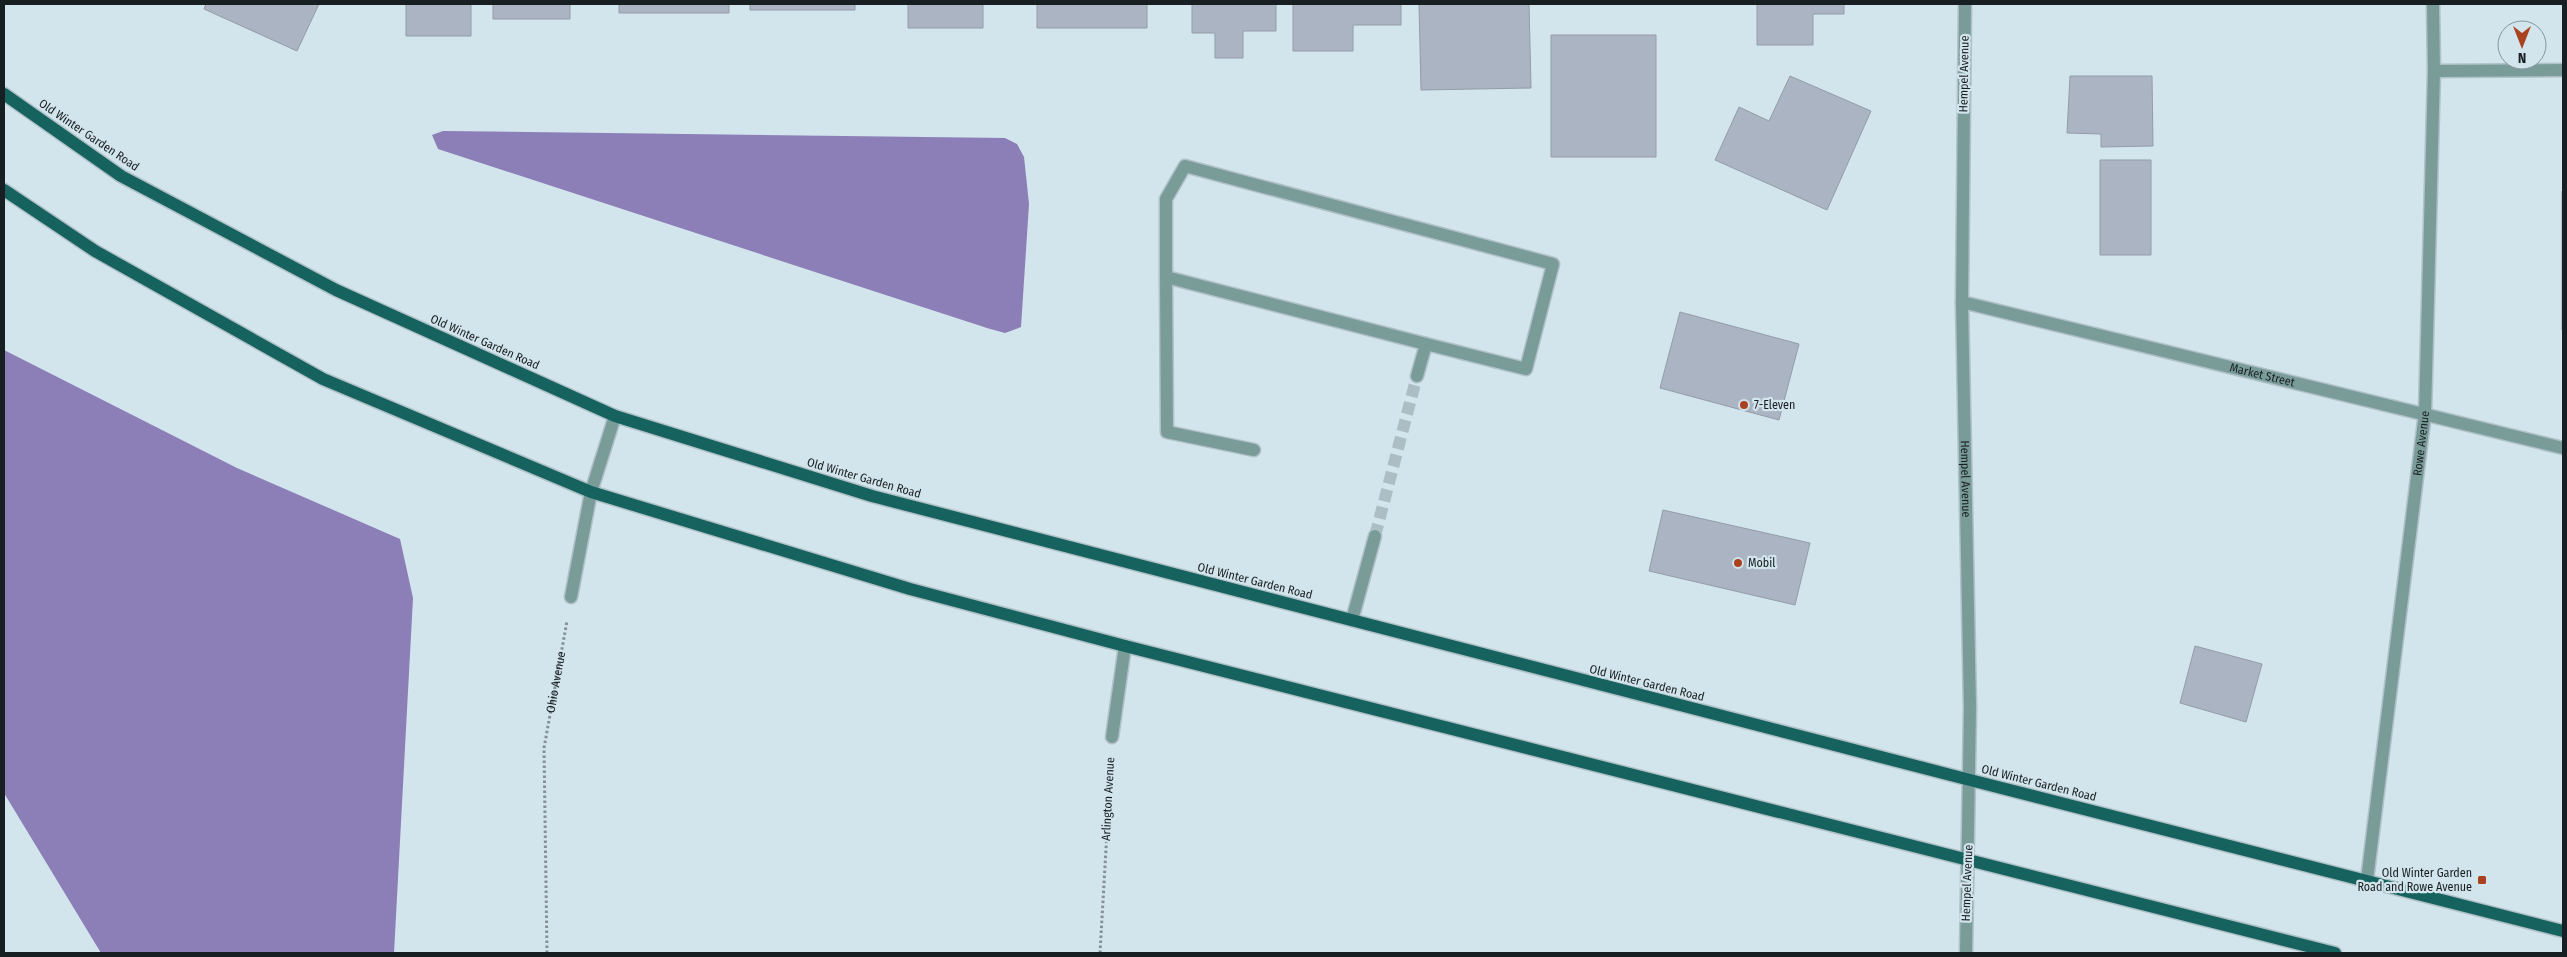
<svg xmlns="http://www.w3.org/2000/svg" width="2567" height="957" font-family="'Fira Sans Condensed',sans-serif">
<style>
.water{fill:#8c7eb6}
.building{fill:#abb4c2;stroke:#939ca9}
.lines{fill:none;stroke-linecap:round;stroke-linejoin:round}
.minor-tunnel{stroke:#adbdc4;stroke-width:12;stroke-dasharray:12 6;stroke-linecap:butt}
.minor-casing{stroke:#b1c1c8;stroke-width:15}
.major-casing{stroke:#b1c1c8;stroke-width:15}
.path{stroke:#839096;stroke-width:3;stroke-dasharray:2.5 2.5;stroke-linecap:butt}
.minor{stroke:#7a9c99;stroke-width:12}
.major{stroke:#15625f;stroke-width:12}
.poi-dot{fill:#aa4220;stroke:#d2e4ec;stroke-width:2}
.labels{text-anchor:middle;stroke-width:4.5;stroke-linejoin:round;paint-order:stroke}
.street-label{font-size:12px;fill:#181f22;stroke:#d2e4ec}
.poi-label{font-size:12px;fill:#181f22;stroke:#d2e4ec;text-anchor:start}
</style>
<rect width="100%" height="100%" fill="#d2e4ec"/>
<path class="water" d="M443,131l562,7 12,6 7,13 5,47 -8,123 -16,6 -18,-5 -549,-179 -6,-14z
M4,350l233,118 163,71 13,59 -19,355h-293l-97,-160z"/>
<path class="building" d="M206,4h113l-22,47 -93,-42z
M364,4h107v32h-65v-32z
M493,4h77v15h-77z
M619,4h110v9h-110z
M750,4h105v6h-105z
M908,4h75v24h-75z
M1037,4h110v24h-110z
M1192,4h84v27h-33v27h-28v-25h-23z
M1293,4h108v21h-48v26h-60z
M1419,4h110l2,84 -110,2z
M1757,4h87v10h-31v31h-56z
M1551,35h105v122h-105z
M1790,76l81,35 -44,99 -112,-50 24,-53 30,14z
M2070,76h82l1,70 -52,1v-13l-34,-1z
M2100,160h51v95h-51z
M2562,191h1v139h-1z
M1680,312l119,32 -20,76 -119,-32z
M1663,510l147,33 -15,62 -146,-34z
M2195,646l67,18 -16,58 -66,-19z"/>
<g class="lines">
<path class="minor-tunnel" d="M1375,536l42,-160"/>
<defs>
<g id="minor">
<path id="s2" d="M1965,4l-3,298 8,406 -4,245"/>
<path d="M2434,71l129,-1"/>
<path d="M1166,277v-78l19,-33 368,98 -27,105 -100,-25"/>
<path id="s3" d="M1962,302l601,146"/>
<path d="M1254,450l-87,-18 -1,-155 260,67 -9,32"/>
<path d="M571,597l20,-105 24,-76"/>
<path d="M1352,620l23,-84"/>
<path d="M1112,737l13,-91"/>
<path id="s4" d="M2367,880l58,-467 9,-342 -1,-67"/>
</g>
<path id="major" d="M4,94l117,82 215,114 279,126 257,80 1098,284 593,151
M4,190l91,61 228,128 268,113 319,97 215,57 1210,307"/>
</defs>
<use href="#minor" class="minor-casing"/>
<use href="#major" class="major-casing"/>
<g class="path">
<path id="s1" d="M547,953l-3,-205 23,-127"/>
<path d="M1100,953l11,-191"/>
</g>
<use href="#minor" class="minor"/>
<use href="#major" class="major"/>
</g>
<g class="poi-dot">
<circle cx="1744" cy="405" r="5"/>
<circle cx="1738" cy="563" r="5"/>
<rect x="2477" y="875" width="10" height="10" rx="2.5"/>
</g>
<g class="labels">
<g class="street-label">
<text transform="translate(1964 74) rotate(-89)" y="4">Hempel Avenue</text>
<text transform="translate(89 135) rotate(34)" y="4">Old Winter Garden Road</text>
<text transform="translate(485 342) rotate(24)" y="4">Old Winter Garden Road</text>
<text dy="4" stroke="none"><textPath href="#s3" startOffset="309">Market Street</textPath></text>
<text dy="4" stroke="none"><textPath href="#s4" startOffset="440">Rowe Avenue</textPath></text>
<text transform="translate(864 478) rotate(16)" y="4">Old Winter Garden Road</text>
<text dy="4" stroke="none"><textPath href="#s2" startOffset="475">Hempel Avenue</textPath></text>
<text transform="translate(1255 581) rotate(14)" y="4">Old Winter Garden Road</text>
<text dy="4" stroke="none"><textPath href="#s1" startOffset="272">Ohio Avenue</textPath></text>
<text transform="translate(1647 683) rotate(14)" y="4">Old Winter Garden Road</text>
<text transform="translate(2039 783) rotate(14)" y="4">Old Winter Garden Road</text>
<text transform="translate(1108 799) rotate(-87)" y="4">Arlington Avenue</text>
<text transform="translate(1967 883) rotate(-88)" y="4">Hempel Avenue</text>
</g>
<g class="poi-label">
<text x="1754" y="409">7-Eleven</text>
<text x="1748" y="567">Mobil</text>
<text x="2472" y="877" text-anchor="end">Old Winter Garden<tspan x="2472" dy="14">Road and Rowe Avenue</tspan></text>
</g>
</g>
<rect width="2567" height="957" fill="none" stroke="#181f22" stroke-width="10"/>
<g transform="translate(2522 45) rotate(180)"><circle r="24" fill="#d2e4ec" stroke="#88959b"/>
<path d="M0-4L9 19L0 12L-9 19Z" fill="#aa4220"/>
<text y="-8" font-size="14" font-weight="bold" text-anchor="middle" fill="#181f22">N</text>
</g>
</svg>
